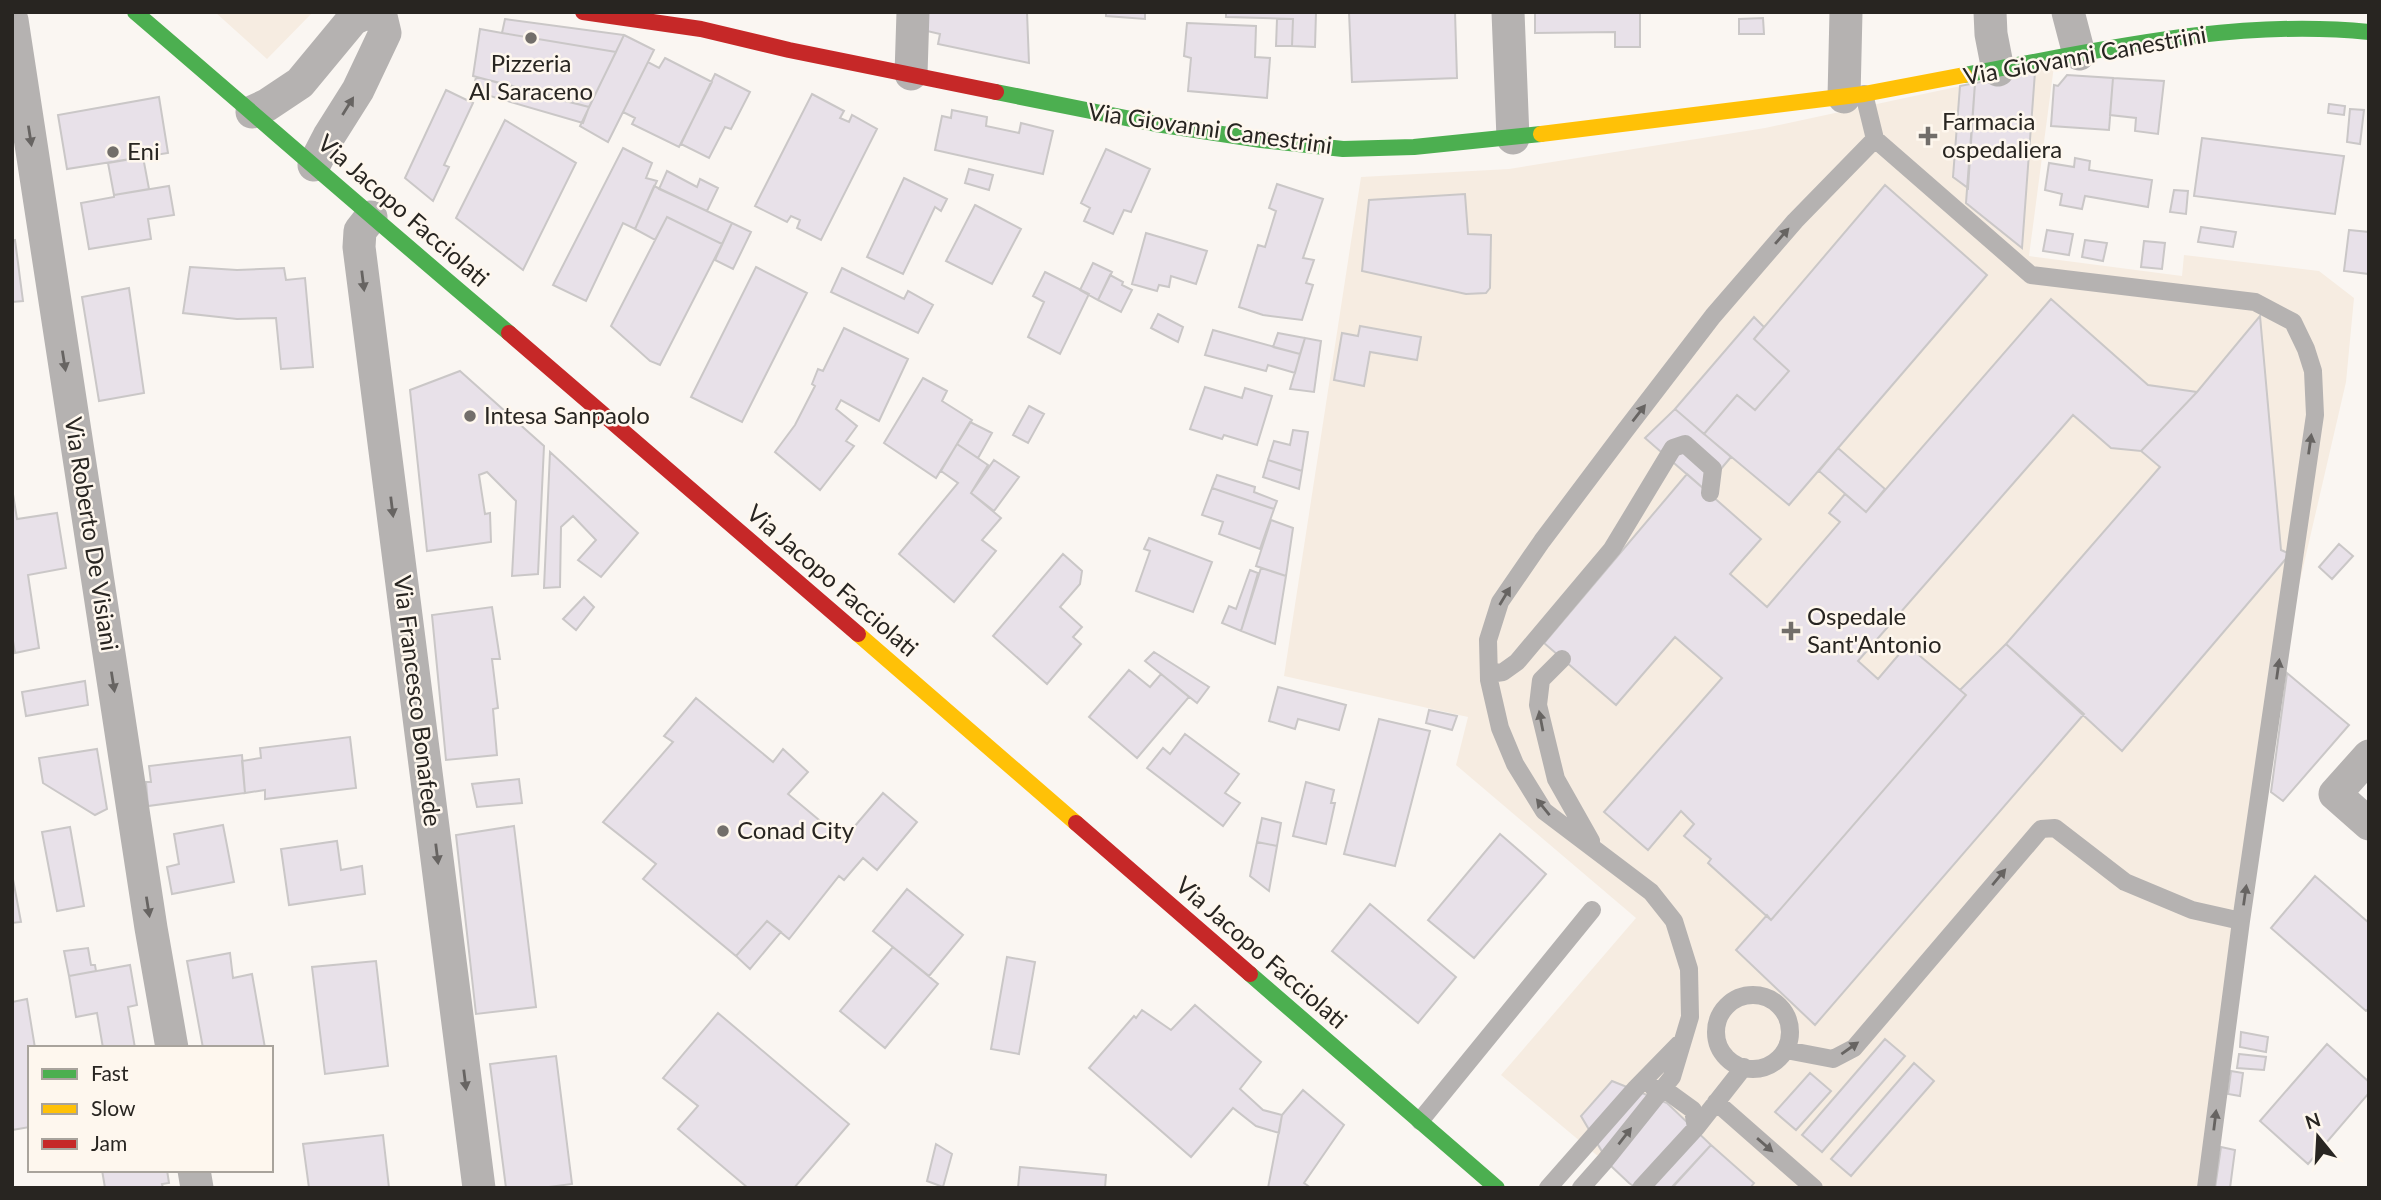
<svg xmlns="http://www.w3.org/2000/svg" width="2381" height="1200" font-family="Lato,sans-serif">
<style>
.built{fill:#f6ece1}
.building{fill:#e8e1e9;stroke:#cac7c7;stroke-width:2}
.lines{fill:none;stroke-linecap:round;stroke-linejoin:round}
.lane{stroke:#b5b2b1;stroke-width:18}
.street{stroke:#b5b2b1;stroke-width:33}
.fast{stroke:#4caf50;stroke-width:16}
.slow{stroke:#ffc107;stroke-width:16}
.jam{stroke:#c62828;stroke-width:16}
.oneway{fill:#676462}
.poi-dot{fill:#726e6a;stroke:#fef7ee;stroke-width:2.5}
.labels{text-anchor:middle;stroke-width:5;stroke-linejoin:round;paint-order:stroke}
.street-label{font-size:24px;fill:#282521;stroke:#fef7ee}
.poi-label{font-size:24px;fill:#282521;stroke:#fef7ee;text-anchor:start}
</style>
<rect width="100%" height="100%" fill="#faf6f2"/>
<path class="built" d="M215,12h98l-46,47z
M2054,66l-25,190 153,20 2,-21 135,16 35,27 -8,84 -47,203 -37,230 -50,373h-576l-135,-113 135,-157 -180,-153 12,-48 -184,-41 77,-499 148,-8 256,-41z"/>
<path class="building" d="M927,12h100l2,51 -91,-19 2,-10 -13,-3z
M1106,12h39v7l-39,-3z
M1226,12h90l-1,35 -23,-1 1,-27 -67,-2z
M1349,12h106l2,66 -105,4z
M1535,12h105v35h-25v-15l-80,1z
M1763,18l1,16h-25v-15z
M505,19l119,16 -8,17 -114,-19z
M1277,19h16l-1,27h-16z
M1187,23l69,3 -1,31 15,1 -3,40 -79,-7 3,-33 -7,-2z
M480,29l22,4 114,19 -27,55 -116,-31z
M624,35l30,15 -46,92 -28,-16z
M665,58l47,24 -33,65 -47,-23 3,-6 -12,-6 25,-50 11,6z
M2035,72l-13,176 -56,-45 9,-120z
M715,74l35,18 -19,37 -6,-2 -16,31 -28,-14z
M2067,75l46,3 -4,52 -58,-4 3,-41 4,1z
M476,77l73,18v2l40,10 -6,16 -110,-32z
M2113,78l51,3 -6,53 -23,-3 1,-13 -26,-3z
M1975,83l-7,105 -15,-11 7,-91z
M446,90l27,13 -29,62 5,2 -16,34 -28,-23z
M812,94l32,17 -4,7 9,4 3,-7 25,14 -56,111 -24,-12 3,-8 -9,-4 -4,6 -32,-16z
M159,97l9,56 -101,16 -9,-54z
M2329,104l16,2 -1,9 -16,-2z
M2350,109l14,1 -4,34 -13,-2z
M952,110l35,7 -1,9 33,7 2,-10 32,8 -10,43 -108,-24 7,-34 9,2z
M505,120l71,43 -53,107 -67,-52z
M2202,138l142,18 -9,58 -141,-18z
M623,148l29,15 -6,15 11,3 -22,48 -12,-6 -37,78 -33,-16z
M1106,149l44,20 -19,43 -7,-2 -11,24 -29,-13 6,-13 -9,-5z
M143,157l6,32 -35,6 -6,-32z
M2075,158l15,3 -1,9 63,10 -4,27 -63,-11 -3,13 -22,-4 2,-11 -17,-4 4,-27 25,4z
M969,169l24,6 -4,15 -24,-7z
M667,171l30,16 3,-8 18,9 -11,23 -48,-22z
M904,178l43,21 -6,12 -6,-4 -32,67 -36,-17z
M1277,184l46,15 -20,59 11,2 -8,23 7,2 -11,35 -39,-5 -24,-8 19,-62 7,2 11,-36 -7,-3z
M1885,185l102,90 -198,230 -85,-71 33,-39 18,15 34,-39 -35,-32z
M169,186l5,29 -26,4 3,20 -62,10 -8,-46 33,-6v-2z
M654,186l78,37 -10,21 -55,-27 -12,23 -20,-11z
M2174,190l14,1 -2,23 -16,-2z
M1465,194l3,40 23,1 -1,53 -4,5 -20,1 -104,-23 7,-71z
M975,205l46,24 -29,55 -46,-23z
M667,217l55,27 -62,121 -10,-4 -39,-35z
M732,223l19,9 -18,37 -18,-9z
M2201,227l35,5 -3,15 -35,-5z
M2047,230l26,4 -4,21 -26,-4z
M2349,230l20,2v42l-25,-3z
M1146,233l61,18 -11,33 -25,-8 -2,11 -10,-2 -2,6 -25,-7z
M15,240l8,61 -11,1v-61z
M2085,240l22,3 -4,18 -21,-4z
M2144,241l21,2 -3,26 -21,-2z
M1093,263l19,9 -14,28 -18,-10z
M190,267l47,3 47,-2 2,12 19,-2 8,89 -32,2 -5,-51 -39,1 -54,-6z
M756,267l51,26 -65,129 -51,-25z
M842,268l62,31 4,-8 25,14 -15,28 -87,-41z
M1045,272l44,22 -29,60 -32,-17 16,-35 -11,-6z
M1110,275l13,7 -1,3 10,5 -11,22 -23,-12z
M129,288l15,105 -45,8 -17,-104z
M2051,299l97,86 49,7 -56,59 -30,-3 -38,-33 -215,246 20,18 29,-34 59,50 -195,225 -63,-57 3,-4 -27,-23 10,-12 -13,-13 -33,39 -44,-38 118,-134 -47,-41 -59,68 -72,-62 143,-169 74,65 -31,35 37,33 73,-85 -11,-9 16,-19 21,18z
M1158,314l25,13 -5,15 -27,-14z
M2260,316l21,234 9,4 -168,197 -116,-107 154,-177 -19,-16 56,-59z
M1754,317l10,10 -10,12 35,32 -34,39 -18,-15 -33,39 -29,-25z
M1360,326l61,11 -4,23 -47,-8 -6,34 -30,-6 8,-47 16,3z
M844,328l64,31 -29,62 -38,-21 -5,9 21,17 -11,15 8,5 -34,44 -45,-38 20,-27 20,-39 -3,-2 6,-15 5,2z
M1213,330l87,24 -5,19 -27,-8 -2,6 -61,-16z
M1278,333l27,5 -5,16 -27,-7z
M1305,338l16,3 -7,51 -24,-3z
M460,371l84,75 -6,128 -26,2 4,-75 -29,-29 -8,3 6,39 5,-1 1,29 -64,9 -17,-161z
M923,378l24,13 -5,10 30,19 -36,58 -52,-35z
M1205,387l37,11 3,-10 27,8 -15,49 -33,-10 -2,4 -32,-10z
M1029,406l15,8 -16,29 -15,-8z
M1675,409l56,48 -27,32 -59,-51z
M970,422l22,11 -14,25 -21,-14z
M1293,430l15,2 -6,39 -34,-11 6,-19 16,4z
M957,444l31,21 -17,28 30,25 -19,22 14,11 -42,51 -55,-48 59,-71 -17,-12z
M1838,448l47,41 -19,23 -47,-41z
M550,452l88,81 -37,44 -23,-17 18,-20 -23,-24 -12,11 -1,60 -16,1z
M994,460l25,17 -25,34 -23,-18z
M1268,460l34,11 -3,18 -36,-12z
M1217,475l38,12 -1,5 23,9 -3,8 -62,-21z
M12,488l5,31 40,-6 9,55 -38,7 11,73 -24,5 -3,-18z
M1212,488l62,21 -14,40 -41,-15 4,-12 -21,-7z
M1271,520l22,8 -7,48 -30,-10z
M1149,538l63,24 -19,50 -57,-21 14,-40 -6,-2z
M2339,544l14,12 -21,23 -13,-12z
M1063,554l19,17 -2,13 -20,23 22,20 -9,10 8,7 -34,40 -54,-48z
M1261,568l25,8 -11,68 -34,-13z
M1250,570l8,3 -17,58 -19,-8 7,-17 7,3z
M584,597l10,10 -18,23 -13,-11z
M492,607l8,52h-8l6,49 -5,1 4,46 -51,5 -14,-145z
M2006,644l78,70 -269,311 -79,-75 31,-35 4,5 195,-225 -6,-5z
M1154,652l55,35 -12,16 -52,-42z
M1129,670l21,17 11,-13 28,23 -52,61 -48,-41z
M2287,673l62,52 -66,76 -12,-9z
M85,681l3,24 -62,11 -4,-24z
M1278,687l68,18 -7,25 -41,-11 -3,10 -26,-8z
M696,698l77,64 10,-13 25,23 -20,22 55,46 40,-47 34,29 -40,48 -14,-12 -19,22 -5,-4 -50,63 -22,-18 -31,35 -93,-77 13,-15 -53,-42 70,-80 -9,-6z
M1429,710l28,6 -5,14 -26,-7z
M1379,719l51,12 -35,135 -51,-12z
M1185,734l54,40 -14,19 15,10 -17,23 -76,-58 16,-20 7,6z
M350,737l6,51 -91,11v-9l-20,3 -3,-32 19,-3 -1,-10z
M97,749l10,60 -12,6 -52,-32 -4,-25z
M242,755l3,38 -97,13 -2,-24h5l-2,-16z
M519,779l3,24 -45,4 -5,-23z
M1306,782l28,8 -3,13h4l-9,41 -33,-8z
M1262,818l19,5 -4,23 -20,-4z
M223,825l11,57 -62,12 -5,-27 12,-3 -5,-30z
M514,826l22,181 -60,7 -20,-179z
M70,827l14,79 -27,5 -15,-79z
M1500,834l46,40 -72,84 -46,-38z
M337,841l4,29 21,-4 3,28 -76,11 -8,-56z
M1257,842l20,4 -8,45 -19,-15z
M12,874l9,48 -9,1z
M2315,876l54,47v85l-3,3 -95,-83z
M907,889l56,46 -34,41 -56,-45z
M1370,904l86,73 -38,46 -86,-72z
M767,921l14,11 -31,37 -14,-13z
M893,947l45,37 -53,64 -45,-37z
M88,948l3,17h4l1,6 -27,5 -5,-25z
M230,953l3,25 19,-4 13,74h-62l-16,-87z
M1007,957l28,5 -16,92 -28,-5z
M376,961l12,105 -63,8 -13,-107z
M130,965l7,40 -9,2 7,41h-32l-6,-35 -21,4 -7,-41z
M27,999l8,49h-5v79l-18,3v-128z
M1195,1005l66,57 -21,27 23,21 19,5 -3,18 -23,-7 -23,-18 -42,49 -102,-89 45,-52 2,2 6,-8 29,20z
M718,1013l131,111 -55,64h-46l-70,-59 20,-23 -35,-28z
M2241,1032l27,5 -2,15 -26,-5z
M1885,1039l20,17 -83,96 -20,-17z
M2327,1044l42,38v11l-61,71 -48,-43z
M2239,1054l27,3 -2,13 -27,-2z
M556,1056l16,128 -31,4h-35l-16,-124z
M1914,1063l20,18 -83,95 -20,-17z
M2231,1071l12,2 -3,23 -12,-2z
M1810,1073l21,18 -35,39 -21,-18z
M1612,1081l55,22 44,42 -39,43h-36l-7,-5 -19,-18 -29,-49z
M1303,1090l41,35 -40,58 7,5h-43l14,-73z
M383,1135l6,53h-80l-6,-44z
M936,1144l16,10 -9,33 -16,-6z
M1711,1145l43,38 -4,5h-79z
M2221,1147l14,3 -5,38h-15z
M1020,1167l86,8 -1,13h-87z
M102,1170h65l2,13 -7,1 1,4h-58z"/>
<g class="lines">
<path class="lane" d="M1875,139l156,136 224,27 38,20 13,27 7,22 2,44 -74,506 -35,267
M1562,659l-21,21 -3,25 18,74 35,62
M1489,674l14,-2 14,-10 95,-113 61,-101 12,-4 28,25 -3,24
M1716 1032a37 37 0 1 1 74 0a37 37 0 1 1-74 0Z
M1786,1050l47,9 21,-11 187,-219 14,-1 70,54 67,28 49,11
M1654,1089h10l29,21 3,18
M1716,1102l98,86
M1420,1121l172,-211
M1548,1188l88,-100 43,-44
M1581,1188l23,-26 68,-85 18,-60 -1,-48 -15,-48 -23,-29 -107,-81 -29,-47 -15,-36 -11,-48 -1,-40 12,-38 42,-61 82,-109 89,-116 82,-95 80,-82 -11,-45
M1641,1188l55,-60 48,-61"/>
<path class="street" d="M1508,12l5,126
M1990,12l1,22 7,36
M2068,12l11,42
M12,20l139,908 21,120
M911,74l2,-62
M1844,97l2,-85
M252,112l15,-7 33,-22 53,-64 15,-7
M314,165l15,-29 29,-46 27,-57 -5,-21
M371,217l-11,14 -1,16 120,941
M2369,756l-34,38 34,30
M194,1170l3,18"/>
<path class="fast" d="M135,12c125,107 248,215 374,321
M1964,75c133,-24 269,-57 405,-43
M996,92l160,32 105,16 82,9 71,-2 127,-13
M1250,974l247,214"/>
<path class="slow" d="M1541,134l323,-40 100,-19
M858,634l218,189"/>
<path class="jam" d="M583,12l118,17 88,21 207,42
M509,333l349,301
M1076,823l174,151"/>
</g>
<defs><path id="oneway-solid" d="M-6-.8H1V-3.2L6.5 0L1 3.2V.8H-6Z" transform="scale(1.75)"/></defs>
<g class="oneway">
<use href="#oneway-solid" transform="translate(348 106) rotate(-58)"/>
<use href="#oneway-solid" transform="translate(30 136) rotate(81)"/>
<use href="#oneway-solid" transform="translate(1782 236) rotate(-49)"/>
<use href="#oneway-solid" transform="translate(363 281) rotate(83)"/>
<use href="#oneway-solid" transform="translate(64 361) rotate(81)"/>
<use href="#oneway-solid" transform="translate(1639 413) rotate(-52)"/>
<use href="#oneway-solid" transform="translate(2310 444) rotate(-82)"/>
<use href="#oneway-solid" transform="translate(392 507) rotate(83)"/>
<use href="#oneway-solid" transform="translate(1505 596) rotate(-59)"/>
<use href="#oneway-solid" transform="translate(2278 669) rotate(-82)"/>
<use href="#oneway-solid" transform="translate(113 682) rotate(81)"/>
<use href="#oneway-solid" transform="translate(1541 721) rotate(-101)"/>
<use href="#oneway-solid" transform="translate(1543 807) rotate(-129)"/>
<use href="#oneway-solid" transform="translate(437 854) rotate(83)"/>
<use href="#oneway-solid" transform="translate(1999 877) rotate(-50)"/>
<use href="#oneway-solid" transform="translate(2245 895) rotate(-82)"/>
<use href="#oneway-solid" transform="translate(148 907) rotate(81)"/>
<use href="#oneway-solid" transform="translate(1850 1048) rotate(-35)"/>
<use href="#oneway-solid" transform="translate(465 1080) rotate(83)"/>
<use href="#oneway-solid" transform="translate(2215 1120) rotate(-83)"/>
<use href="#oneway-solid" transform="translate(1625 1136) rotate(-52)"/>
<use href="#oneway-solid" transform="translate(1765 1145) rotate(41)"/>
</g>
<g class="poi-dot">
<circle cx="531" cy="38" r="7"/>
<path d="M1924.5 125.5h7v7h7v7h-7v7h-7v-7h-7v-7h7z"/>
<circle cx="113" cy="152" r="7"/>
<circle cx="470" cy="416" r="7"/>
<path d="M1787.5 620.5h7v7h7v7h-7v7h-7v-7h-7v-7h7z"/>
<circle cx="723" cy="831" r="7"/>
</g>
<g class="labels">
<g class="street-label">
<text transform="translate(2085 56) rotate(-10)" y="8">Via Giovanni Canestrini</text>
<text transform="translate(1210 129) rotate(8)" y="8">Via Giovanni Canestrini</text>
<text transform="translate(403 211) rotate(41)" y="8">Via Jacopo Facciolati</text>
<text transform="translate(91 534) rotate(81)" y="8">Via Roberto De Visiani</text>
<text transform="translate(832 581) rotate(41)" y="8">Via Jacopo Facciolati</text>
<text transform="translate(417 701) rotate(83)" y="8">Via Francesco Bonafede</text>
<text transform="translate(1261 953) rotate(41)" y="8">Via Jacopo Facciolati</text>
</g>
<g class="poi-label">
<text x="531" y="72" text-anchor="middle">Pizzeria<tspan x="531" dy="28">Al Saraceno</tspan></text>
<text x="1942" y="130">Farmacia<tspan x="1942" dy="28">ospedaliera</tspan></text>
<text x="127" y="160">Eni</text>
<text x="484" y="424">Intesa Sanpaolo</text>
<text x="1807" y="625">Ospedale<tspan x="1807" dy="28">Sant'Antonio</tspan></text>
<text x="737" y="839">Conad City</text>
</g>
</g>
<rect width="2381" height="1200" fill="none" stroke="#282521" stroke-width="28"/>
<rect x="28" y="1046" width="245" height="126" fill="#fef7ee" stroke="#a8a39c" stroke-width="2"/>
<rect x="42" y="1069" width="35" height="10" fill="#4caf50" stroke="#a8a39c" stroke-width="2"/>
<text x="91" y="1081" font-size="21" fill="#282521">Fast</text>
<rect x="42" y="1104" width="35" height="10" fill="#ffc107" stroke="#a8a39c" stroke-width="2"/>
<text x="91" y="1116" font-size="21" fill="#282521">Slow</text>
<rect x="42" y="1139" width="35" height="10" fill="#c62828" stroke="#a8a39c" stroke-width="2"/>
<text x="91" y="1151" font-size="21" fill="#282521">Jam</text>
<g transform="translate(2318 1137) rotate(342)" stroke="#fef7ee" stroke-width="5" paint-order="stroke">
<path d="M0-5L12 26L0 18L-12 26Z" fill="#282521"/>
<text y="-10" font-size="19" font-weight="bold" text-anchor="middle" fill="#282521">N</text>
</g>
</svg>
